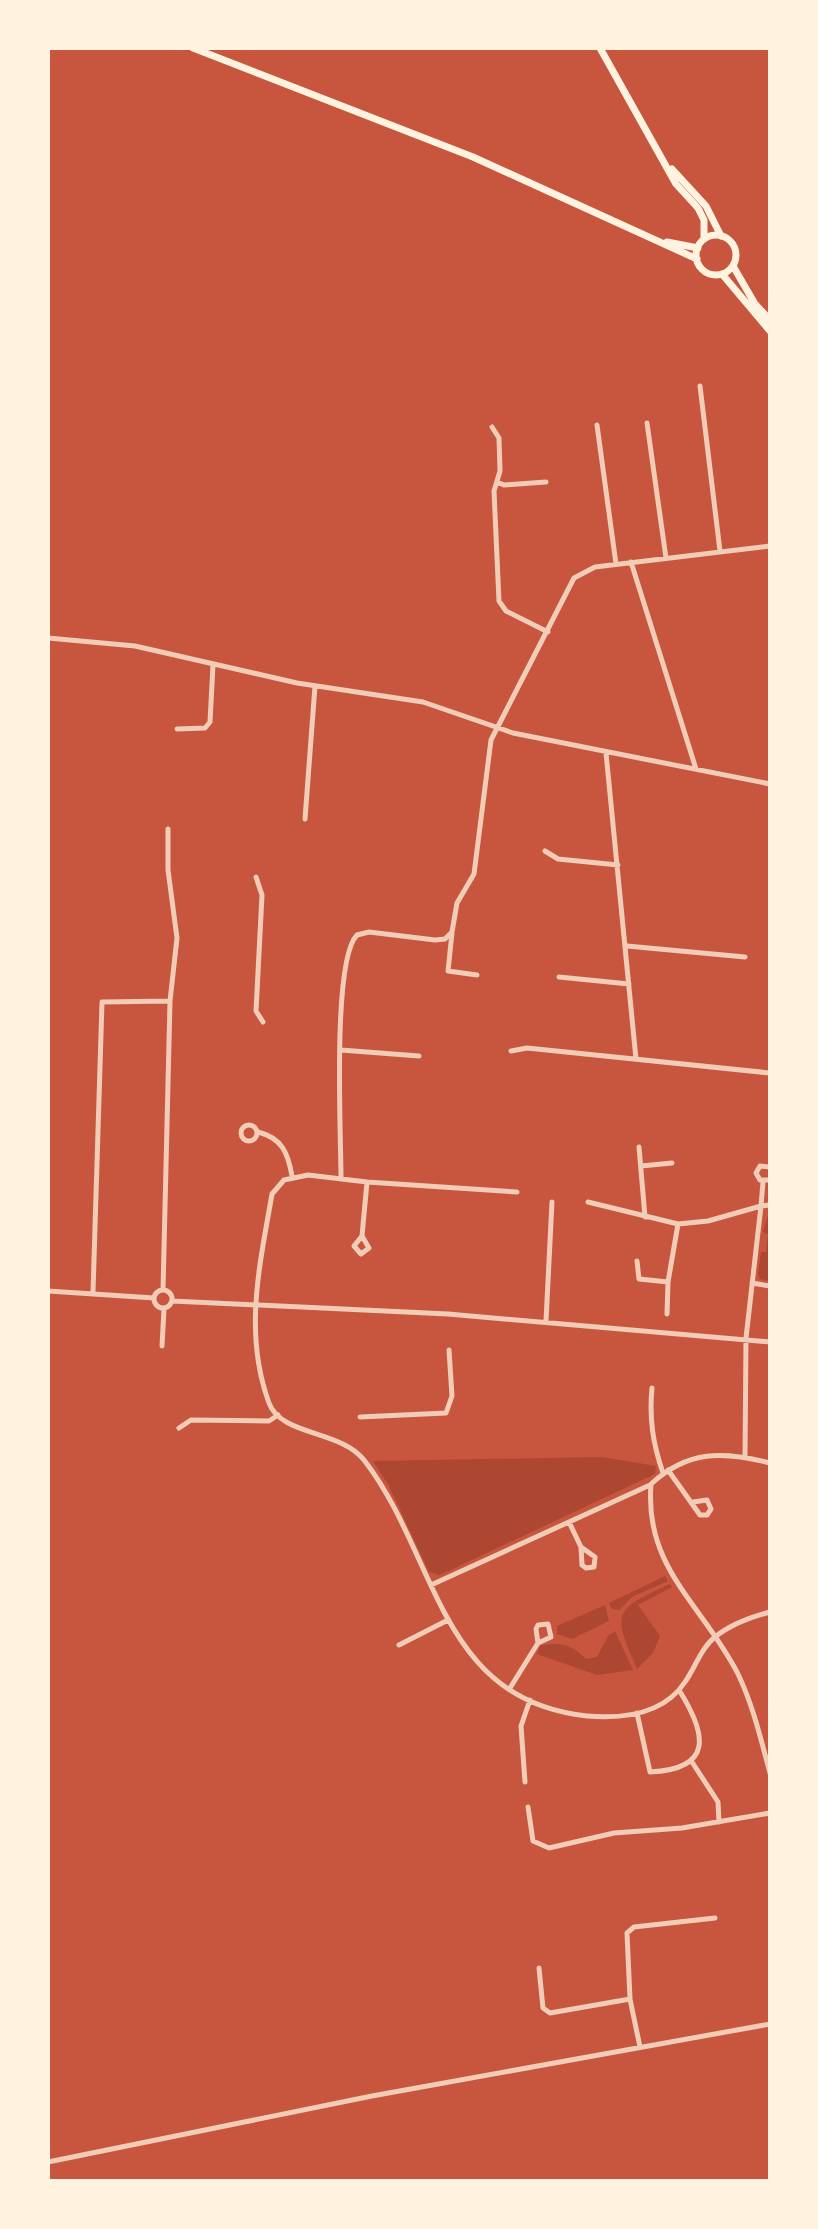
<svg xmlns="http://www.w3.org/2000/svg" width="818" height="2229" font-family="'Archivo Narrow',sans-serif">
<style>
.green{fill:#ae4732}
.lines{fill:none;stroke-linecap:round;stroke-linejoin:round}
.minor{stroke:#f1ccb7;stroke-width:5}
.secondary{stroke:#fff3e0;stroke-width:7}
</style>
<rect width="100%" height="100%" fill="#c8553d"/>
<path class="green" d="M770,1209v72l-10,-2 -2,-5 3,-22h5l2,-18 -5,-2z
M602,1457l54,9 -1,8 -215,101 -11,-3 -40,-86 -16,-25z
M665,1576l3,5 -36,16 -13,13 -7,-1 -3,-6z
M670,1584l2,3 -34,18 22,31 -7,17 -16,16c-25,-57 -24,-59 33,-85z
M605,1605l4,16 -37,18 -15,-5v-8z
M615,1631l18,39 -36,5 -60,-21 3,-8c20,-5 31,-2 46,13l11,-2 11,-21z"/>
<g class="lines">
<path class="minor" d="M700,386l20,165
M647,423l19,135
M597,425l19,139
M492,427l7,11 1,33 -6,20 5,110 7,10 42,21
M497,482l7,3 42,-3
M631,562l65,207
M48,638l87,8 162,37 126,19 90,31 257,51
M177,729l28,-1 5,-6 3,-57
M606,753l30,306
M305,819l10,-133
M168,829v41l9,68 -7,63
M545,851l13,8 60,6
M256,877l6,18 -6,116 7,11
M452,933l-4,38 29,4
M627,946l118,11
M559,977l70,7
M341,1050l78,6
M511,1051l16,-3 243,25
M241 1133a8 8 0 1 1 16 0a8 8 0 1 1-16 0Z
M258,1132c24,6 30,21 34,44
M639,1147l6,70
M641,1166l31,-3
M770,1167l-10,-1 -4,7 4,7h10
M341,1178c0,-43 -9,-218 16,-243l12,-3 66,8 10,-1 7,-7 5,-29 17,-29 17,-134 83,-162 21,-11 175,-21
M763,1182l-2,24 9,-1
M517,1192l-150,-10 -59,-7 -24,5 -12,14c-12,70 -29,139 -3,209 12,33 72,27 95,57 74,95 74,241 223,256 36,3 77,-2 98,-34 10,-14 16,-34 30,-45 16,-13 36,-20 55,-25
M588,1202l90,22 30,-3 53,-15 -15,132 -1,119
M362,1236l7,12 -8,6 -7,-8 8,-10 5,-54
M637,1261l2,18 29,3 10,-58
M752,1283l18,3
M154 1299a9 9 0 1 1 18 0a9 9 0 1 1-18 0Z
M48,1291l106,7
M93,1292l9,-290 68,-1 -7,289
M172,1301l276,13 322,28
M667,1314l1,-32
M546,1321l6,-119
M162,1346l2,-37
M652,1388c-3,31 1,56 11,85
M360,1417l86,-4 6,-17 -3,-46
M179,1428l12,-8 78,1 9,-6
M770,1463c-47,-12 -82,-13 -119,21 -7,85 53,122 87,190 15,31 23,66 32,99
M668,1470l32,45h7l4,-6 -4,-9 -14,2
M569,1522l12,25 1,18 4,3 8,-1 1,-10 -14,-10
M431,1585l219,-100
M399,1645l49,-25
M510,1688l28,-45 13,-6 -3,-13 -10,1 -2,4 2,14
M637,1713l13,59c65,-3 56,-39 29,-82
M692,1762l26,40 1,20
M525,1782l-4,-56 9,-26
M528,1807l5,34 16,7 65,-15 68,-5 88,-15
M539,1968l4,40 7,5 80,-14
M640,2047l-10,-48 -3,-66 7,-6 81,-9
M48,2162l324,-66 398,-72"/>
<path class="secondary" d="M193,48l280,109 224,102
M600,48l76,136 22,24 6,12v19
M672,169l34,37 15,30
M696 255a20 20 0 1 1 40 0a20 20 0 1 1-40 0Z
M667,242l31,6
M733,266l22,38 15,16
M722,274l48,57"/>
</g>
<rect width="818" height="2229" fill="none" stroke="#fff3e0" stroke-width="100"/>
</svg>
